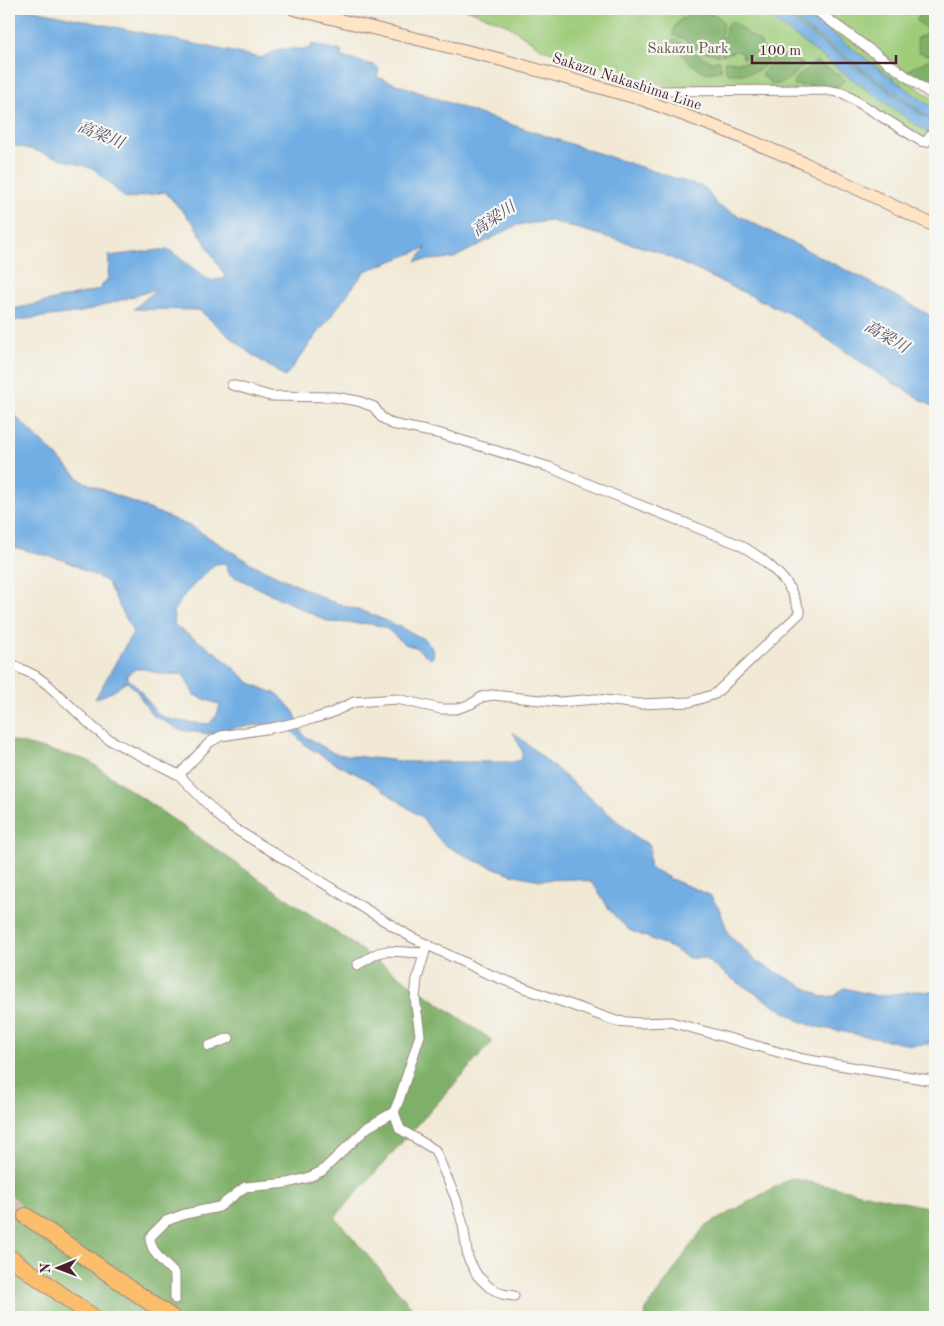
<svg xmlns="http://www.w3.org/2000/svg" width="944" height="1326" font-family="'Old Standard TT','Noto Serif JP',serif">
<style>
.green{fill:#9ecc79;stroke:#747652}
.forest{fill:#7eb069;stroke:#64684a}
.water{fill:#72aee3;stroke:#5e6687;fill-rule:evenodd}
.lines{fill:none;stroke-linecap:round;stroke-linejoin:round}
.highway-tunnel{stroke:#d0c1b3;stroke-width:16;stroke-dasharray:16 8;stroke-linecap:butt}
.street-casing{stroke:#9e8480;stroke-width:11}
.secondary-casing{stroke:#9e8480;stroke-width:14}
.highway-casing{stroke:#9e8480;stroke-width:18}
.street{stroke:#fff;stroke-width:9}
.secondary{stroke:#fde5c5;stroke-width:12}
.highway{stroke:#fabe6d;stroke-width:16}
.labels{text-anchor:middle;stroke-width:4.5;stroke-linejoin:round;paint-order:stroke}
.park-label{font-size:15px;fill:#635342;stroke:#f6f6f2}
.street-label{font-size:15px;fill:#4a1f2b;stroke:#f6f6f2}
.water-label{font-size:16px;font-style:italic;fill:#58516b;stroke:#f6f6f2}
</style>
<rect width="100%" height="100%" fill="#f6f6f2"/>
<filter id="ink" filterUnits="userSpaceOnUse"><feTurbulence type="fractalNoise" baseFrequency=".02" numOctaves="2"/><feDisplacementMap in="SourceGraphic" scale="10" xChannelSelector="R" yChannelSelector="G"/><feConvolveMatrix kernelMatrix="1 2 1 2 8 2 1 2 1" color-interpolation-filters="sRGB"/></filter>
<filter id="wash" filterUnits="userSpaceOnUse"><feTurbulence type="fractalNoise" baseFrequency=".0096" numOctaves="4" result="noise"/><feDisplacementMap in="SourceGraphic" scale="20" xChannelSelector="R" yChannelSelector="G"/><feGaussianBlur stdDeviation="1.12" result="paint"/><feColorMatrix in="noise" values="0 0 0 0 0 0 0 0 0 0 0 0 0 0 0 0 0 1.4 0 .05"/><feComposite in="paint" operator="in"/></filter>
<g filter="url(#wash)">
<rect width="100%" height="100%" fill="#f1e9d5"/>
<path class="green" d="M466,9h341l128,91c0,15 3,30 -12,38l-78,-47 -174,-4 -129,-38 -36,-25z
M818,9h117v82z"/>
<path class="forest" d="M925,9h10v82l-29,-20 28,-14 -15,-5 -2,-14 13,-6 -14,-12z
M706,12l13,5 4,5 -1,10 -6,14 3,10 -7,-3 -10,-1 -20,-14 -9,-3c1,-17 18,-22 33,-23z
M729,22l5,1 27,20 2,6 -18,9h-2l-1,-5 -6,-2 -14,4 -3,-11 7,-12v-6z
M673,40c9,0 14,8 21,12 7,4 12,6 18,11l3,-3h5l1,9c-18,14 -40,-15 -49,-28z
M766,51c7,23 -21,23 -37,23l-3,-4 -2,-9c8,0 16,3 24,0 7,-2 11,-8 18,-10z
M775,52l28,12 -1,3c-9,9 -16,16 -29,18l-12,-11c12,-9 7,-15 14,-22z
M816,61l26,16 3,3 -8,7 -43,-2 -1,-4z
M9,740l78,20 406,281 -158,176 85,100h-411z
M791,1178l144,31v108h-290l1,-7 58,-83z"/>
<path class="water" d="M9,9h21l231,49 18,-9h31l2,-5 29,7v6l33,8 5,4 -2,8 105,38 223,73 12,17 147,74 71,39v90l-55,-33 -88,-60 -136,-64 -105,-30 -34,4 -63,33 -38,3 10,-13 -61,23 -80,106 -37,-25 -49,-42 -65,-1 23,-20 -75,23 -64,8 -9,4v-14l89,-20 10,-12 1,-22 59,-7 42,32 16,-3 -32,-54 -29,-32 -39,7 -32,-30 -57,-18 -28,-7z
M759,9h17l159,115v12l-7,-3 -65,-46z
M780,9h19l136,101v12z
M9,410l73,71 110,46 60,37 78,37 43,14 35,16 16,8 7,7 3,9 -3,4 -16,-12 -11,-3 -18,-16 -13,-4 -44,-2 -100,-48 -3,-11 -11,1 -30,30 -12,18 2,14 43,28 32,29 29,12 15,17 9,23 32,19 75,8h102l9,-2 2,-7 -10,-21 124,106 13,7 -1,22 22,12 39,16 10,16 9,24 28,27 66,35 12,-1 9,-8 33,8 38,-5 20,1v47l-7,5 -17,1 -98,-19 -15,-6 -64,-40 -30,-22h-15l-21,-12 -39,-16 -18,-18 -19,-30 -16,-3 -36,1 -29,-6 -35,-13 -33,-17 -22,-27 -51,-36 -41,-21 -24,-15 -10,-11 -14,-11 -44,4 -26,7 -31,-4 -29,-16 -15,-24 -10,-9 -12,10 -19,8 38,-67 -26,-50 -43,-22 -55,-14zM136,669h10l15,5h22l11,21 26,10 -3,10 -8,9c-12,-1 -38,-2 -48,-8 -12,-9 -20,-29 -35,-39l3,-4z"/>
</g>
<g filter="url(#ink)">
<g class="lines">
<path class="highway-tunnel" d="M9,1202l17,14"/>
<defs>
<path id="street" d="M814,9l121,88
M641,99l17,-8 168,-1 17,3 78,48 5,1 9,-12
M9,663l27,13 12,9 47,44 13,10 71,36 41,42 12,10 179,110 75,36 49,19 81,29 23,2 32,-1 132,37 132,22
M179,775l31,-33 11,-6 51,-8 40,-9 17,-5 25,-12 43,-3 44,10h15l15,-5 11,-7 10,-2 68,7 36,-3 43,5 51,-2 25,-8 85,-81c-4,-11 -8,-24 -16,-33 -12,-14 -29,-27 -46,-36l-126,-50 -63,-27 -108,-33 -49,-10 -11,-7 -7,-10 -16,-6 -23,-4 -65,-1 -38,-11
M357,965l21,-12 9,-2 36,2
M209,1046l20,-8
M394,1112l6,17 35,21 21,49 7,26 5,33 9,17 12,12 13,7 12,2
M175,1299v-25c-10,-10 -25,-22 -25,-37l16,-16 19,-7 34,-7 26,-20 43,-4 19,-5 15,-7 46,-44 26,-15 5,-12 21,-65 -5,-37 2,-19 10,-35"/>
<path id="secondary" d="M294,9l197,48 150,42 83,31 82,34 129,62"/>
<path id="highway" d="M26,1216l145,101
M9,1257l84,60"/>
</defs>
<use href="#street" class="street-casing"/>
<use href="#secondary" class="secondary-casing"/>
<use href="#highway" class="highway-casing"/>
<use href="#street" class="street"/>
<use href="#secondary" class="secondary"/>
<use href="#highway" class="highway"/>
</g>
</g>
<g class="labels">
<g class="park-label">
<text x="688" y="53">Sakazu Park</text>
</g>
<g class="street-label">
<text transform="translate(627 81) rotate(18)" y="5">Sakazu Nakashima Line</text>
</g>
<g class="water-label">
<text transform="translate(101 134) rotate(22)" y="6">高梁川</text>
<text transform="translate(493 218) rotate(-34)" y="6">高梁川</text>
<text transform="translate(887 336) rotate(30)" y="6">高梁川</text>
</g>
</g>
<rect width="944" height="1326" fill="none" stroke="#f6f6f2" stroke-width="30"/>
<g transform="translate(58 1268) rotate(269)" stroke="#f6f6f2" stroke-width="4" paint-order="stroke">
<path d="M0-4L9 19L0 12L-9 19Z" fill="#4a1f2b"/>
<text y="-8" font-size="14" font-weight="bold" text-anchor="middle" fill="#4a1f2b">N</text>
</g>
<path d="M752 55v8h144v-8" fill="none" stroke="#4a1f2b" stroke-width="2.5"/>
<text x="759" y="55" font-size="15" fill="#4a1f2b" stroke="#f6f6f2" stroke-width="4" paint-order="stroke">100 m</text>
</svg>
